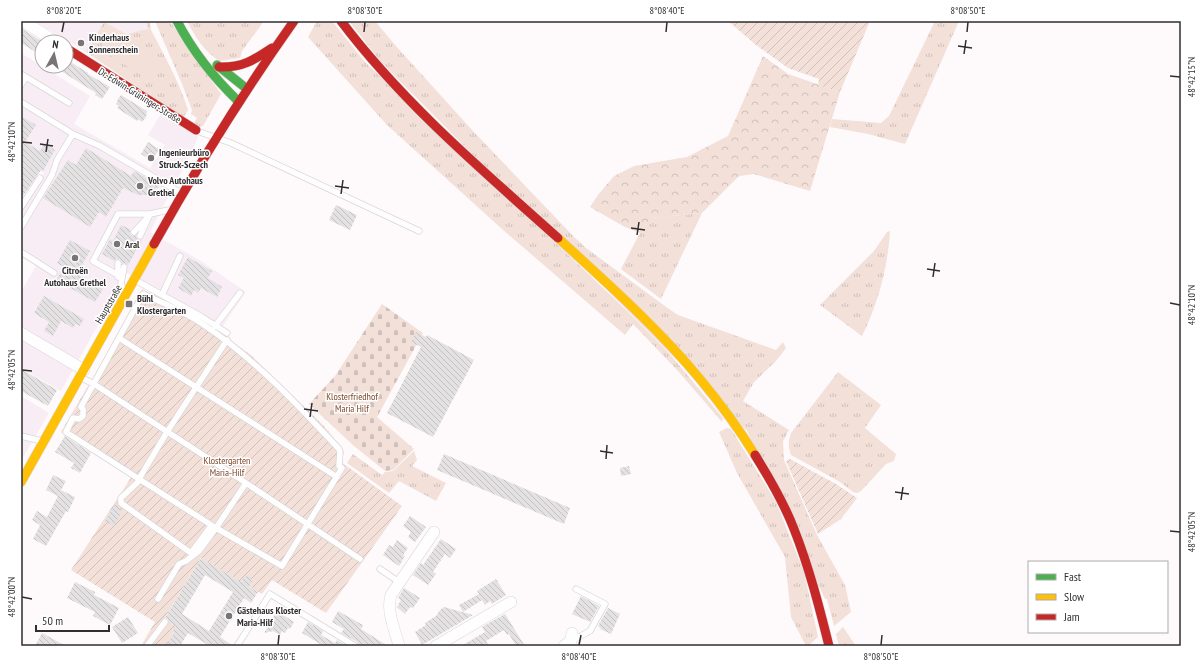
<svg xmlns="http://www.w3.org/2000/svg" width="1202" height="667" font-family="'PT Sans Narrow',sans-serif">
<style>
.built{fill:#f8edf4}
.grass{fill:url(#grass-tufts)}
.forest{fill:url(#forest-crowns)}
.cemetery{fill:url(#cemetery-stones)}
.garden{fill:url(#garden-furrows)}
.pitch{fill:#f2e0d9}
.building{fill:url(#building-back-hatch);fill-rule:evenodd}
.lines{fill:none;stroke-linecap:round;stroke-linejoin:round}
.lane-casing{stroke:#dad7d9;stroke-width:7}
.street-casing{stroke:#dad7d9;stroke-width:12}
.fast-casing{stroke:#dad7d9;stroke-width:10}
.slow-casing{stroke:#dad7d9;stroke-width:10}
.jam-casing{stroke:#dad7d9;stroke-width:10}
.lane{stroke:#fffeff;stroke-width:5.5}
.street{stroke:#fffeff;stroke-width:11}
.fast{stroke:#4caf50;stroke-width:9}
.slow{stroke:#ffc107;stroke-width:9}
.jam{stroke:#c62828;stroke-width:9}
.ticks{fill:none;stroke:#312e30;stroke-width:1.5}
.poi-dot{fill:#797577;stroke:#fff;stroke-width:1.5}
.labels{text-anchor:middle;stroke-width:3;stroke-linejoin:round;paint-order:stroke}
.poi-label{font-size:10px;font-weight:bold;fill:#312e30;stroke:#fff;text-anchor:start}
.street-label{font-size:10px;fill:#312e30;stroke:#fff}
.park-label{font-size:10px;fill:#7f462a;stroke:#fff}
.neatline{fill:none;stroke:#312e30;stroke-width:1.5}
.ticks-label{font-size:10px;text-anchor:middle;fill:#312e30}
</style>
<defs>
<pattern id="grass-tufts" width="24" height="20" patternUnits="userSpaceOnUse"><rect width="24" height="20" fill="#f2e0d9"/><path d="M3 7l-1-3M5 7V3M7 7l1-3M15 17l-1-3M17 17v-4M19 17l1-3" fill="none" stroke="#d0c0bb"/></pattern>
<pattern id="forest-crowns" width="20" height="18" patternUnits="userSpaceOnUse"><rect width="20" height="18" fill="#f2e0d9"/><path d="M2 6a3 3 0 1 1 6 0M12 15a3 3 0 1 1 6 0" fill="none" stroke="#d0c0bb"/></pattern>
<pattern id="cemetery-stones" width="16" height="16" patternUnits="userSpaceOnUse"><rect width="16" height="16" fill="#f2e0d9"/><path d="M2 7V4a2 2 0 0 1 4 0v3zM10 15v-3a2 2 0 0 1 4 0v3z" fill="#d0c0bb"/></pattern>
<pattern id="garden-furrows" width="10" height="10" patternUnits="userSpaceOnUse"><rect width="10" height="10" fill="#f2e0d9"/><path d="M-1 1l2-2M0 10L10 0M9 11l2-2" fill="none" stroke="#d0c0bb"/></pattern>
<pattern id="building-back-hatch" width="6" height="6" patternUnits="userSpaceOnUse"><rect width="6" height="6" fill="#e4e1e3"/><path d="M-1 5l2 2M0 0l6 6M5-1l2 2" fill="none" stroke="#c4c1c3"/></pattern>
</defs>
<rect width="100%" height="100%" fill="#fefafc"/>
<path class="built" d="M34,21h113l3,8 -24,5 -40,18z
M21,53l69,43 -16,28 76,44 15,-23 -17,-10 14,-23 36,25 -9,20 -39,75 51,29 45,31 -24,35 -16,-11 -79,-43 -66,118 -40,-23v-23l8,-14 -8,-5v-34l15,-26 -15,-9v-44l23,-40 -23,-14z
M21,396l28,17 -28,48z"/>
<path class="grass" d="M146,21h3l2,7h-1c14,27 29,53 38,82l-5,8 -97,-66 18,-30 22,12 22,-5z
M155,21h15l51,73 -18,32 -3,1 -6,-4 3,-5 -6,-4 1,-4 -10,-26z
M187,21h77l-22,30 -2,7 -21,3c-15,-10 -24,-24 -32,-40z
M317,21h15l33,41 254,241 50,50 54,65 -1,4 -44,-51 -45,-47 -8,11 -123,-106 -115,-104 -79,-88z
M349,21h26l20,24 78,86 101,106 12,11 83,61 9,6 98,35 7,-8 3,6 -10,13 -22,21 -11,19 46,29 -6,11 1,19 33,75 28,50 6,27 -17,14 -7,-27h-2l-78,-168 -367,-370z
M935,21h24l-54,123 -37,-10 -38,-7 2,-8 49,4 8,-7z
M702,213l-41,86 -40,-30 19,-36 11,-15z
M890,231c-2,36 -12,73 -28,105l-42,-31 54,-54 13,-19z
M838,372l43,33 -16,23 31,26 -2,7 -8,3 -25,27 -4,2 -4,-1 -13,-10 -49,-27c-3,-9 -3,-13 0,-22z
M727,428l4,1 45,73 28,70 14,65 -10,9h-2l-15,-29 -6,-60 -48,-84 -18,-41z
M414,451l3,9 -5,6 34,17 -10,18 -37,-20 -10,12 -42,-30 6,-9 29,21 3,-3 8,-1z
M843,627l13,19h-17l-3,-12z"/>
<path class="forest" d="M763,56l25,18 52,18 -30,99 -56,-17 -15,2 -37,37 -51,5 -11,15 -17,-7 -33,-19 8,-12 16,-19 20,-10 53,-9 41,-21z"/>
<path class="cemetery" d="M382,304l41,29 -46,84 37,32 -21,21 -8,1 -31,-25 -45,-42 26,-28z"/>
<path class="garden" d="M728,21h142l-30,71 -22,-7 1,-6 -31,-11 -32,-23z
M142,289l63,34 46,32 73,71 18,22 2,4 -3,10 61,44 -76,107 -54,-33 -10,14 -13,-7 3,-5 -5,-6 -3,1 -3,5 -40,-24 -37,61 14,8 -4,2 -2,3 2,1 -8,13h-25l14,-24 -84,-52 61,-94 -71,-44 27,-46h2z
M790,459l46,25 21,14 -16,21 -23,15 -32,-73z"/>
<path class="pitch" d="M113,28l49,32 -13,20 -49,-31z"/>
<path class="building" d="M21,28l22,14h-1v14l-21,-13z
M66,59l22,14v1l22,13 -8,12 -7,-4 1,-2 -43,-27h13z
M121,95l26,16 -1,6 -4,5 -4,-3 -1,2 -20,-13 2,-2 -3,-2 2,-5z
M21,116l15,9 -11,17 15,9 5,-8 10,7 -12,21 -2,-1 -20,29z
M148,142l11,7 -7,12 -11,-7z
M86,148l45,28 3,-5 26,14 -6,6 -8,4h-8l-15,-7 -17,29 -7,-5 -9,15 -47,-29 25,-38 8,5z
M336,205l21,10 -7,15 -21,-10z
M121,225l9,4v4l1,2 5,1v2l3,2h3l-14,25 -3,-2h-3l-2,-4h-4l-2,2 -12,-7 8,-15 3,2z
M70,240l20,11 -13,23 26,15 -8,13 -39,-22 8,-13 -7,-4z
M188,257l24,14 -4,7 14,9 -5,10 -16,-9 -3,5 -4,-3 -3,6 -13,-8 6,-10 -6,-3z
M44,296l40,23 -4,7 -4,-2 -3,4 -12,-7 -8,15 -9,-5 5,-9 -15,-9z
M416,332l10,5 1,-2 47,25 -41,77 -46,-24 34,-66 -10,-5z
M21,369l36,21 -9,16 -27,-15z
M65,436l26,17 -11,20 -9,-5 3,-5 -19,-11z
M444,454l126,54 -6,16 -127,-54z
M629,466l2,8 -10,2 -1,-8z
M53,475l13,6 -8,15 -12,-6z
M61,490l14,7 -7,15 -2,-1 -20,35 -13,-7 7,-14 -8,-5 5,-9 10,6z
M117,501l4,12 -7,13 -9,-5z
M410,516l16,11 -11,15 -7,-5 3,-5 -8,-6z
M441,539l15,10 -6,9 -5,-4 -12,18 3,2 -8,11 -15,-10 8,-12 2,2z
M397,540l11,8 -5,7 2,1 -6,10 -16,-11 6,-10 4,2z
M201,558l40,24 3,-5 3,-1 4,2 1,4 -3,5 9,5 -7,11 -7,-5 -24,39 13,9h-23l-22,-13 -8,13h-14l8,-13 -2,-1 4,-6 -7,-4 -2,-4h-2zM205,575l28,17 -24,39 -27,-17z
M496,579l10,16 -14,9 -2,-3 -5,4 -3,-5 -19,12 -4,-7 20,-11 -2,-3z
M75,582l20,10 -1,3 25,13 -9,17 -17,-9 2,-4 -28,-14z
M404,588l16,10 -7,10 -3,-1 -5,7 -8,-7 4,-7 -3,-2z
M581,596l18,10 -9,16 -18,-8z
M444,607l29,8 -51,30 -7,-13 11,-7 -1,-2 11,-7 4,-6z
M608,608l12,6 -9,20 -11,-5 1,-1 -3,-2z
M277,611l17,11 -4,7 -2,-1 -3,5 -3,-2 -2,4 -7,-4 -9,2z
M338,611l25,14 -2,4 27,17h-29l-2,-4 -16,-9 3,-4 -12,-7z
M505,614l20,32h-9l-7,-12 -2,1 -3,-5 -18,11 3,5h-28l24,-14 -3,-5z
M128,617l10,16 -16,10 -10,-16z
M308,622l15,9 -2,4 14,8 2,-3 10,6h-24l-6,-4 -15,-9z
M42,633l24,13h-31z"/>
<g class="lines">
<defs>
<path id="lane" d="M21,74l5,3 -5,8
M26,77l43,26
M21,102l52,32 -16,26 -5,15 -31,52
M197,131l34,12 188,88
M73,134l27,12 81,47
M21,207l19,-29
M134,232l12,-13
M140,236l10,-22 19,-4
M21,252l33,21
M118,263v14
M124,267l-3,17 3,7
M118,275l-25,-14 25,-47h32
M135,280l67,37 25,16
M162,295l18,-39
M215,326l25,-33
M119,338l218,139
M227,340l-60,92 -28,47 -73,-47 7,-14 6,1 4,-3v-7l-2,-2 62,-113c20,9 40,17 58,29 52,34 95,80 138,126l1,3 -1,14 3,2 -60,98 -66,-38 30,-45
M82,378l12,6 152,99 114,76
M21,436l21,5
M139,479l77,49 -17,23 -13,10 -7,3 -21,35
M140,480l-19,18v5l70,50 20,-27
M380,569l19,13
M571,641l19,-10 15,-27 -29,-15
M147,646l18,-24
M237,646l33,-52 85,52"/>
<path id="street" d="M23,21l33,21
M21,333l63,37
M399,646c-4,-16 -13,-35 -8,-51l43,-63
M436,646l75,-44
M564,646l7,-5 1,-8"/>
<path id="fast" d="M177,21c16,31 37,57 62,81
M217,65l30,24"/>
<path id="slow" d="M558,238c49,45 100,90 142,141 20,24 39,50 55,76
M21,482l133,-238"/>
<path id="jam" d="M341,21c62,82 141,149 217,217
M66,48l130,82
M219,67c23,1 35,-7 53,-19
M154,244c43,-77 89,-151 140,-223
M755,455c15,24 29,48 39,74 15,38 25,77 35,117"/>
</defs>
<use href="#lane" class="lane-casing"/>
<use href="#street" class="street-casing"/>
<use href="#fast" class="fast-casing"/>
<use href="#slow" class="slow-casing"/>
<use href="#jam" class="jam-casing"/>
<use href="#lane" class="lane"/>
<use href="#street" class="street"/>
<use href="#fast" class="fast"/>
<use href="#slow" class="slow"/>
<use href="#jam" class="jam"/>
</g>
<path class="ticks" d="M62,32l2,-10M364,32l1,-10M666,32l1,-10M967,32l1,-10M958,46l14,2M964,54l2,-14M1170,76l10,1M22,142l10,1M40,144l13,2M46,152l2,-13M335,186l14,2M341,194l2,-14M631,228l14,2M637,235l2,-13M927,269l13,2M933,277l2,-14M1170,303l10,2M22,370l10,1M304,409l14,2M310,417l2,-14M600,451l13,2M606,459l1,-14M895,492l14,2M901,500l2,-13M1170,531l10,1M22,597l10,2M278,645l1,-10M579,645l2,-10M881,645l1,-10"/>
<g class="poi-dot">
<circle cx="81" cy="43" r="4"/>
<circle cx="151" cy="158" r="4"/>
<circle cx="140" cy="186" r="4"/>
<circle cx="117" cy="244" r="4"/>
<circle cx="75" cy="258" r="4"/>
<rect x="125" y="300" width="8" height="8" rx="2"/>
<circle cx="229" cy="616" r="4"/>
</g>
<g class="labels">
<g class="poi-label">
<text x="89" y="41">Kinderhaus<tspan x="89" dy="12">Sonnenschein</tspan></text>
<text x="159" y="156">Ingenieurbüro<tspan x="159" dy="12">Struck-Sczech</tspan></text>
<text x="148" y="184">Volvo Autohaus<tspan x="148" dy="12">Grethel</tspan></text>
<text x="125" y="248">Aral</text>
<text x="75" y="274" text-anchor="middle">Citroën<tspan x="75" dy="12">Autohaus Grethel</tspan></text>
<text x="137" y="302">Bühl<tspan x="137" dy="12">Klostergarten</tspan></text>
<text x="237" y="614">Gästehaus Kloster<tspan x="237" dy="12">Maria-Hilf</tspan></text>
</g>
<g class="street-label">
<text transform="translate(140 95) rotate(32)" y="4">Dr.-Edwin-Grüninger-Straße</text>
<text transform="translate(108 304) rotate(-60)" y="4">Hauptstraße</text>
</g>
<g class="park-label">
<text x="352" y="400">Klosterfriedhof<tspan x="352" dy="12">Maria Hilf</tspan></text>
<text x="227" y="464">Klostergarten<tspan x="227" dy="12">Maria-Hilf</tspan></text>
</g>
</g>
<rect width="1202" height="667" fill="none" stroke="#ffffff" stroke-width="44"/>
<rect x="1028" y="561" width="140" height="72" fill="#ffffff" stroke="#adabac"/>
<rect x="1036" y="574" width="20" height="6" fill="#4caf50" stroke="#adabac"/>
<text x="1064" y="581" font-size="12" fill="#312e30">Fast</text>
<rect x="1036" y="594" width="20" height="6" fill="#ffc107" stroke="#adabac"/>
<text x="1064" y="601" font-size="12" fill="#312e30">Slow</text>
<rect x="1036" y="614" width="20" height="6" fill="#c62828" stroke="#adabac"/>
<text x="1064" y="621" font-size="12" fill="#312e30">Jam</text>
<g transform="translate(54 54) rotate(8)"><circle r="19" fill="#ffffff" stroke="#adabac"/>
<path d="M0-3L7 15L0 10L-7 15Z" fill="#797577"/>
<text y="-6" font-size="11" font-weight="bold" text-anchor="middle" fill="#312e30">N</text>
</g>
<path d="M36 625v6h73v-6" fill="none" stroke="#312e30" stroke-width="2"/>
<text x="42" y="625" font-size="12" fill="#312e30" stroke="#ffffff" stroke-width="3" paint-order="stroke">50 m</text>
<rect x="22" y="22" width="1158" height="623" class="neatline"/>
<g class="ticks-label">
<text x="64" y="14">8°08'20"E</text>
<text x="365" y="14">8°08'30"E</text>
<text x="667" y="14">8°08'40"E</text>
<text x="968" y="14">8°08'50"E</text>
<text transform="translate(1191 77) rotate(-90)" y="4">48°42'15"N</text>
<text transform="translate(11 142) rotate(-90)" y="4">48°42'10"N</text>
<text transform="translate(1191 305) rotate(-90)" y="4">48°42'10"N</text>
<text transform="translate(11 370) rotate(-90)" y="4">48°42'05"N</text>
<text transform="translate(1191 532) rotate(-90)" y="4">48°42'05"N</text>
<text transform="translate(11 597) rotate(-90)" y="4">48°42'00"N</text>
<text x="278" y="660">8°08'30"E</text>
<text x="579" y="660">8°08'40"E</text>
<text x="881" y="660">8°08'50"E</text>
</g>
</svg>
